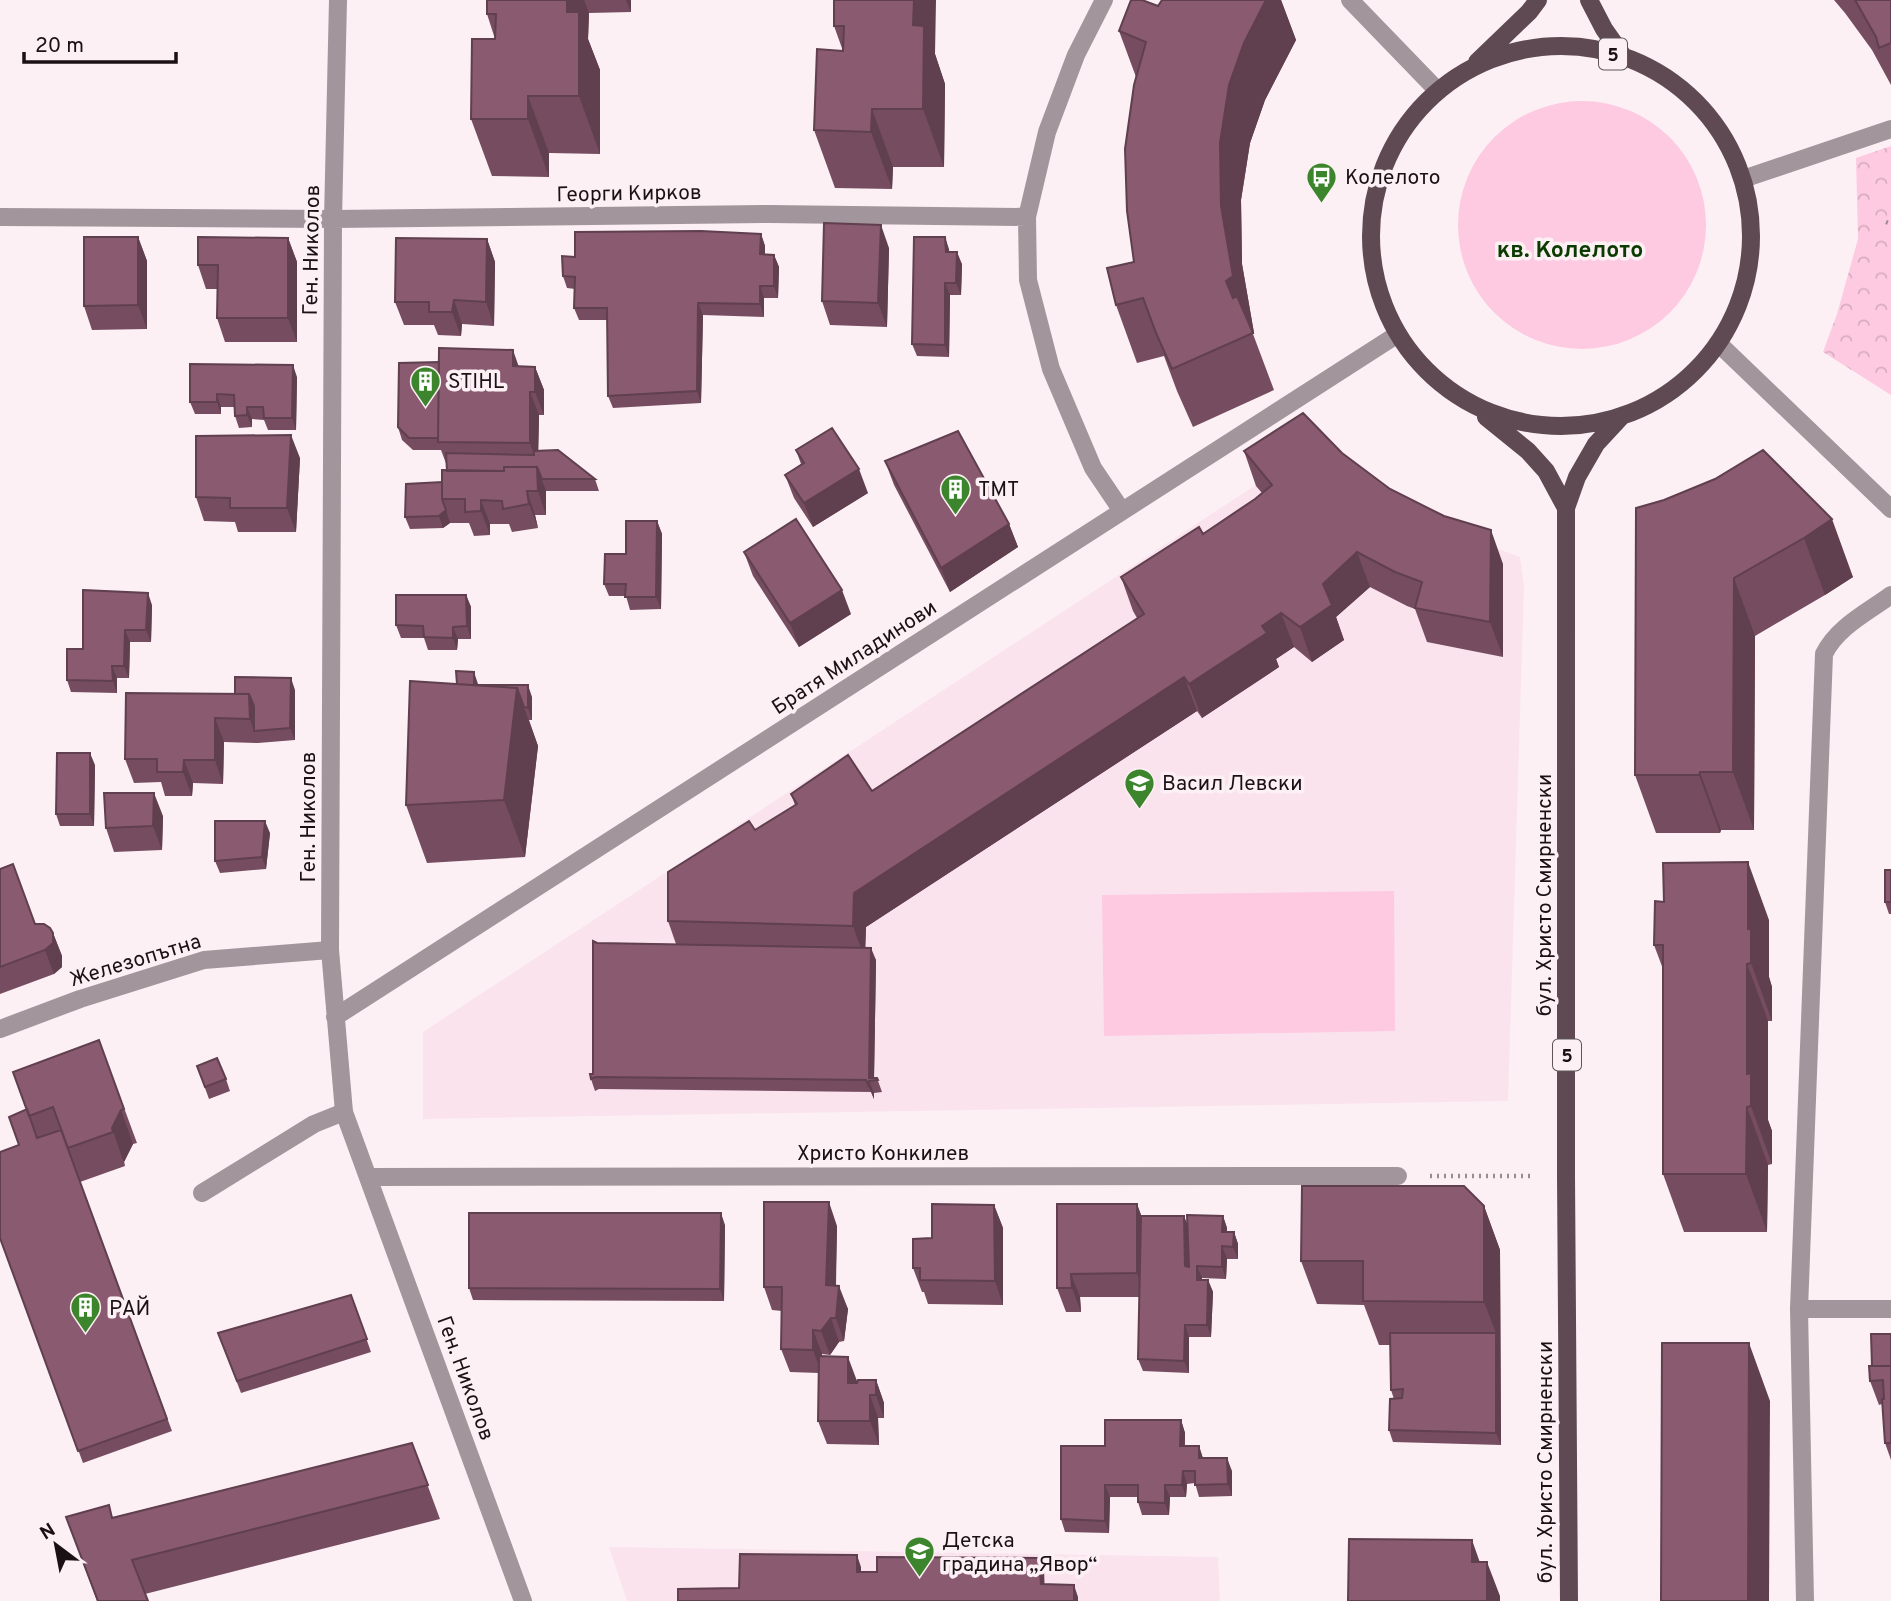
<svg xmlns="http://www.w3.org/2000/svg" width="1891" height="1601" font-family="Overpass,sans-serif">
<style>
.built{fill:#fae3ed}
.green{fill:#fdcae1}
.park{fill:url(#park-crowns)}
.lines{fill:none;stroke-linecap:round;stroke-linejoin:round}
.path{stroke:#988d92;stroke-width:4.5;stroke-dasharray:2 5;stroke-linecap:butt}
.service{stroke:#a2959b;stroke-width:18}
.minor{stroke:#a2959b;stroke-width:18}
.primary{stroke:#5f4a53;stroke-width:18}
.wall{fill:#764d60}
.shaded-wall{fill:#603f4e}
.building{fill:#895a70;stroke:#603f4e;stroke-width:2}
.labels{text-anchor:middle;stroke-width:7;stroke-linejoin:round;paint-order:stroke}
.shield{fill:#fcf0f5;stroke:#5e5458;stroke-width:2}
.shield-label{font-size:19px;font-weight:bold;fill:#1b1115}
.poi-label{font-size:21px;fill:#1b1115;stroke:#fcf0f5;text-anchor:start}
.street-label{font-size:21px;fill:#1b1115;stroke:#fcf0f5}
.neighbourhood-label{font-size:23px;font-weight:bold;fill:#0b3b00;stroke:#fcf0f5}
</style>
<defs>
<pattern id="park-crowns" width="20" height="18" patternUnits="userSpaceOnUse" patternTransform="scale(1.75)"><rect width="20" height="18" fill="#fdcae1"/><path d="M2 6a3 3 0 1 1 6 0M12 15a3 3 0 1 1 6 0" fill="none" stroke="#d8acc0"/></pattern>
</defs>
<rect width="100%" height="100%" fill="#fcf0f5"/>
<path class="built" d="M1318,444l77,67 125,46 4,30 -16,514 -1085,18v-87z
M609,1547l609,10 2,44h-593z"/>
<path class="green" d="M1458 225a124 124 0 1 1 248 0a124 124 0 1 1-248 0Z
M1394,891l1,140 -291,5 -2,-141z"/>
<path class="park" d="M1891,146v249l-68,-43 14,-38 21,-75 -2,-81z"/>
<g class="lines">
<path class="path" d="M1886,222l5,2
M1430,1176h100"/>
<path class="service" d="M1743,179l148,-50
M0,1029l80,-30 124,-39 126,-10
M202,1193l112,-69 30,-12
M1805,1601l-6,-292 25,-655c13,-27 44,-42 67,-59"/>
<path class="minor" d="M338,0l-5,219 -3,731 14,162 179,489
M1350,0l88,91
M0,217l333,2 437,-5 257,3 20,-85 29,-77 28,-55
M1027,217l1,63 23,89 42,99 29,43
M1718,343l173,166
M335,1017l1063,-683
M368,1177l1030,-1
M1799,1309h92"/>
<path class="primary" d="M1589,0l15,29 19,27
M1371 236a190 190 0 1 1 380 0a190 190 0 1 1-380 0Z
M1477,62l52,-50 9,-12
M1486,417l42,34 18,20 20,37
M1569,1601l-3,-425v-668l11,-31 19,-33 26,-28"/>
</g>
<path class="wall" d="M487,0h144v12l-42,1 -1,26 12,31v84l-51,-1v24l-57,-1 -21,-57 24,-80 -8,-25z
M834,0l101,54 10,30 -1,83h-51l-1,22 -57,-1 -21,-58 29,-79 -9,-25z
M1162,0h119l15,40 -31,60 -15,43 -9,57 1,64 12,69 -1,1 21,56 -81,37 -16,-36 -13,-35 -27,7 -21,-58 18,-43 2,-185 -17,-46 39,-25z
M1834,0h57v85l-19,-35 -27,-37z
M761,234l4,12v8l9,1 5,12 -1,31h-14v19l-61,-2 -2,88 -88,5 -5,-12 -1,-76h-28l-5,-12 1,-19 -8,-1 -4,-12z
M138,237l9,24v68l-55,1 -8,-24z
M945,237l4,15 13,12 -1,31h-11l-1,62 -32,-1 -5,-12z
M288,238l9,24v80h-72l-8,-24v-29h-11l-8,-24z
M487,239l8,23 -1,64 -32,-2 -1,12 -23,-1 -4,-10h-30l-9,-23z
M889,248l-2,79 -57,-2 -8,-24z
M190,364l107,13 -1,53h-28l-4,-10 -12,-1v8l-13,1 -4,-12 -1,-9h-13v7h-26l-5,-12z
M519,366l16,1 9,23v25h-5l-1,36 57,28 4,12h-53v24h-11l3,13 -26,4 -3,-8h-19v11l-16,1 -5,-13h-19l-7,5 -33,1 -5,-12 37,-35 5,-11v-5l-6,-16h-28l-11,-10 -4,-13z
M796,450l72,43 -55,34 -19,-29 -9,-23 16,-11z
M1763,450l90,127 -28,18 -70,41 -1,194h-33l-1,3h-64l-21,-58 29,-275 51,-21z
M1244,451l98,2 48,36 113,75v93l-76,-15 -12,-33 -8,-3 -37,-19 -34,30 8,23 -32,22 -18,-15 -18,12 3,8 -77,51 -5,-7 -331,216 -1,21 11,12 -2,118h3l5,14 -8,1v6l-3,-7 -272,-3 -4,2 -4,-12 2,-5 4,-131 79,1 -8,-23 87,-91 40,-25 -4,-11 81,-3 265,-173 -4,-7 -12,-34 82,-43 52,-35 7,-6 -6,-7z
M300,458l-4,74h-58l-3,-10 -31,-1 -8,-24z
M885,461l124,63 9,23 -68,45 -56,-107z
M657,521l5,13 -1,75 -31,1 -4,-14h-17l-5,-12 22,-30z
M744,552l107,62 -52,33 -46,-71z
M466,595l5,12v32h-13l-1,11h-29l-4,-12h-23l-5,-13z
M152,605l-1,37h-21l-1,36h-12v15l-46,-1 -4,-12 16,-31z
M478,685l54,12v23h-3l9,26 -13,111 -98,6 -21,-58z
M295,690v50l-37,3 -34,-1 -1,42 -30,-1 -1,13h-27l-4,-14 -27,1 -9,-24 110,-65z
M95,765l-1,61h-34l-4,-12z
M163,816l-1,34 -48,2 -8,-24z
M270,833l-4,36 -46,4 -5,-12z
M0,869l35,55 18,9 9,23v11l-8,7 -54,20z
M1891,870v44h-2l-4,-12z
M1769,920v57l3,10v34h-4v99l4,11v33l-4,1 -1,67h-83l-21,-58v-205l-9,-24z
M99,1040l38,103 -4,1 -9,18 1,4 -45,16 -8,-22 100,271 -89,32 -83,-225 27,-129z
M197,1066l29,13 4,12 -21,8z
M1137,1204l4,12 47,9 35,-9 4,12v4h7l4,12v15h-11l-1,20 -24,-1v2h6l5,12 -2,45h-22v36l-46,-2 -5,-12 2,-62h-60l1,15h-15l-9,-24z
M994,1205l9,23v77l-75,-1 -4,-12h-2l-9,-24 19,-30z
M1484,1206l16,44 1,195 -108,-3 -4,-12 5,-31 -3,-9 -1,-45h-11l-15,-40 -47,-1 -16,-43z
M725,1225l-1,76 -251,-1 -4,-12z
M837,1226l-1,60 12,23 -4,32 -5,1 -9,13 -8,-1v2l35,25v2l19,-3 8,23v15h-6l1,27 -52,-1 -9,-23 1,-48 -29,-1 -9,-23 1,-38 -10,-1 -8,-23z
M351,1295l20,57 -130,41 -23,-60z
M1891,1334v126l-6,-17 -3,-39 -3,1 -9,-24 2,-15z
M1181,1420l4,13v13h14l4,12 29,13v25l-33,1 -4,-14 -8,1 -1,13h-16l-1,18h-27l-4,-13v-5h-28l-1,36 -44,-1 -4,-13 44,-73z
M412,1443l28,76 -295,75 3,7h-51l-31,-84h48z"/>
<path class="shaded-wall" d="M567,0h17l5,13 -1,26 12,31v84l-21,-58 -12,-84z
M626,0h5v12z
M914,0h22l-1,54 10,30 -1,83 -21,-58 -10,-84z
M1266,0h15l15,40 -31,60 -15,43 -9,57 1,64 12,69 -1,1v-1l-7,3 -20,-55 -5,-75 -1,-63 9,-58 15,-42z
M528,96l21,57v24l-21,-58z
M872,109l21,58 -1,22 -21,-57z
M881,225l8,23 -2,79 -9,-24z
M761,234l4,12v20l-5,-12z
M138,237l9,24v68l-9,-24z
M945,237l4,12 1,15 -4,-12z
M288,238l9,24v80l-9,-24z
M487,239l8,23 -1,64 -8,-24z
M957,252l5,12 -1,31 -5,-12z
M774,255l5,12 -1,31 -4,-12z
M945,283l5,12 -1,62 -4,-12z
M760,286l4,12v19l-4,-13z
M454,300l8,24 -1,12 -9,-24z
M698,303l5,12 -2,88 -4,-12z
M513,350l8,23 -8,-7z
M293,365l4,12 -1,53 -4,-12z
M535,367l9,23v25l-9,-23z
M530,392l9,23 -1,52 -8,-24z
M217,394l4,13v7l-4,-12z
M247,407l5,12v8l-5,-12z
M291,435l9,23 -4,74 -9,-24z
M537,467l9,24v24l-8,-24z
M859,469l9,24 -55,34 -9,-24z
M527,491l8,24 3,13 -9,-24z
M481,500l9,24v11l-9,-24z
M446,510l4,13 -7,5 -4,-12z
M1832,519l21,58 -28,18 -21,-57z
M657,521l5,13 -1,75 -5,-12z
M1009,524l9,23 -68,45 -9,-24z
M1491,530l12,34v93l-13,-35z
M1357,552l13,35 -34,30 8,23 -32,22 -12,-35 23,-43z
M1734,578l21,58 -1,194 -21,-58z
M842,590l9,24 -52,33 -9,-24z
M148,593l4,12 -1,37 -5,-12z
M466,595l5,12v32l-4,-13z
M1281,613l13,34 -18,12 3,8 -77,51 -13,-34 73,-58z
M453,627l5,12 -1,11 -4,-12z
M125,630l5,12 -1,36 -5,-12z
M112,666l5,12v15l-4,-12z
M474,672l4,12v13l-4,-12z
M1184,677l13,34 -331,216 -1,33 -12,-34 1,-33z
M291,678l4,12v50l-5,-12z
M528,685l4,12v23l-4,-12z
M517,688l21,58 -13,111 -21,-57z
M249,694l9,24 -4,13 -4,-12z
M215,718l9,24 -1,42 -8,-24z
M90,753l5,12 -1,61 -4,-12z
M184,760l9,23 -1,13 -9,-24z
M1700,772l21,58 -1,3 -21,-58z
M154,793l9,23 -1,34 -9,-24z
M265,821l5,12 -4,36 -4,-12z
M1748,862l21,58v57l3,10v34l-21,-58 -3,-34z
M53,933l9,23v11l-8,7 -9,-24z
M871,948l5,12 -2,120 -5,-2z
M1747,964l21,57v99l4,11v33l-21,-58 -4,-32z
M869,1081l5,12v6l-5,-12z
M1747,1107l21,58 -1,67 -21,-58z
M121,1110l12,34 -9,18 1,4 -13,-38z
M829,1202l8,24 -2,83 -9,-24z
M1137,1204l9,24 -1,69 -8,-24z
M994,1205l9,23v77l-8,-24z
M1484,1206l16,44 1,195 -5,-12v-100l-12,-31z
M721,1213l4,12 -1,76 -4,-12z
M1184,1216l5,12v50l-4,-12z
M1223,1216l4,12v17l-5,-13z
M1234,1232l4,12v15l-5,-12z
M1222,1246l5,13 -1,20 -4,-12z
M1197,1266l5,12 -1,14 -4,-12z
M1071,1274l9,23 1,15 -9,-24z
M1208,1280l5,12 -2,45 -4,-12z
M839,1286l9,23 -4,32 -8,-23z
M831,1318l8,24 -9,13 -9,-24z
M1185,1325l4,12v36l-5,-12z
M813,1330l9,24v20l-9,-24z
M1749,1343l21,58 -1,200h-21z
M848,1357l9,24 -1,26 -8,-24z
M876,1380l8,23v15l-8,-23z
M870,1395l8,23 1,27 -9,-24z
M1181,1420l4,13 -1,25 -4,-12z
M1199,1446l4,13 -4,-1z
M1227,1458l5,13v25l-4,-12z
M1183,1471l4,13 -1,13 -4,-12z
M1105,1485l5,12 -1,36 -4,-12z
M1165,1485l5,12 -1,18 -4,-12z
M1472,1540l12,34 -12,-12z
M857,1555l4,12v17l-4,-12z
M1039,1558l5,12 1,26 -4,-12z
M1487,1562l13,34v5h-13z
M1074,1585l4,12v4h-4z"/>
<path class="building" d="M487,0h80v12h12v84h-51v23h-57l1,-80h23l1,-25h-9z
M834,0h80l-1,25 11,1 -1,83h-51l-1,23 -57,-2 3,-81 26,2 1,-25h-10z
M1131,0h11l16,6 4,-6h104l-22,43 -15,42 -9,58 1,63 12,70 -7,5 7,17 4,-2 16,37 -81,36 -16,-36 -13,-35 -27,7 -9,-37 27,-6 -7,-51 -2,-62 9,-64 12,-43 -27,-11z
M1855,0h36v43l-12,5 -3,-11z
M824,223l57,2 -3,78 -56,-2z
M701,231l60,3 -1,20 14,1v31h-14v18l-62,-1 -1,88 -89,5 -1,-88h-33l1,-31 -12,-1 -1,-20 13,1v-25z
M84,237h54v68l-54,1z
M198,237l90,1v80h-71l1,-53h-20z
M914,237h31l1,15h11l-1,31h-11v62l-33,-1z
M396,238l91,1 -1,63 -32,-2 -2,12h-23v-10h-34z
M439,348l74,2v16l22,1v25h-5v51l-92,-1z
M439,362l-1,76h-29l-11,-11 1,-64z
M190,364l103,1 -1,53h-28l-1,-11h-16v8l-12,1 -1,-21 -17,-1v8h-27z
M1303,413l39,40 48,36 54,27 47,14 -1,92 -75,-14 7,-26 -27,-10 -38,-20 -34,32 9,21 -32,22 -19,-14 -19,13 5,7 -78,51 -5,-7 -330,216 -1,33 -185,-5v-49l81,-51 6,9 42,-26 -6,-10 57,-39 24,36 272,-177 -23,-37 78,-50 4,7 52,-35 17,-14 -28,-34z
M832,428l27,41 -55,34 -19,-28 19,-12 -8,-13z
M958,431l51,93 -68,44 -56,-107z
M291,435l-4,73h-57v-10l-34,-1v-61z
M558,450l37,29h-53l-5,-12h-33v4h-57l-1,-18 88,2v-4z
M1763,450l69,69 -28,19 -70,40 -1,194h-33l-1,3h-64l1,-267 28,-8 51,-21z
M504,467h33l1,24h-11l2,13 -26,5 -1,-8 -21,-1v11l-16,1v-13h-23v-29l62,1z
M442,482v17l4,11 -7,6 -34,1 1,-33z
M796,519l46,71 -52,33 -46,-71z
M626,521h31l-1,76h-31l1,-13h-22l1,-30h21z
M83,590l65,3 -2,37h-21l-1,36h-12l1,15 -46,-1v-31h16z
M396,595h70l1,31 -14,1v11l-29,-1 -1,-11 -27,-1z
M456,671l18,1v13h54v23l-4,-1 -7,-19 -60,-4z
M235,677l56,1 -1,50 -36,3v-25l-5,-12h-14z
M410,681l107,7 -13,112 -98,5z
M126,693l123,1 1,25 -35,-1v42h-31l-1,12h-26v-13h-32z
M57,753h33v61h-34z
M104,793h50l-1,33 -47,2z
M215,821h50l-3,36 -47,4z
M1748,862v67h3v34l-4,1v110l4,-1v33l-4,1 -1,67h-83v-229h-9l1,-44 9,1 -1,-39z
M13,864l22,60h9l6,4 3,5v10l-8,7 -45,17v-98z
M1885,870h6v32h-6z
M593,941l4,2 274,5 -2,130h8l1,2 -9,1v6l-3,-7 -271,-3 -4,2 -1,-5h3z
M99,1040l25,69 -3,1 -9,18 1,4 -45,16 -15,-41 -24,9 -16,-44z
M217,1058l9,21 -21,8 -8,-21z
M27,1109l10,29 24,-8 106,289 -89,32 -78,-213v-86l19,-7 -10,-28z
M1302,1186h162l20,20v96l-121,-1v-40h-62z
M764,1202h65l-3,83 13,1 -3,32h-5l-10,13 -8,-1v20l-32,-1 1,-62h-18z
M932,1204l62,1 1,76 -75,-1v-12h-7v-29l19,-1z
M1057,1204h80v69l-66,1 1,14h-15z
M469,1213h252l-1,76 -251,-1z
M1187,1215l36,1 -1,16h12l-1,15 -11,-1v21l-25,-1v14h11l-1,45h-22l-1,36 -46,-2 3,-143h43l1,50 4,1z
M351,1295l16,44 -130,42 -19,-48z
M1390,1333h106v100l-107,-3 1,-31 12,-1 1,-9 -12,1z
M1871,1334h20v32h-19z
M1662,1343h87l-1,258h-87z
M819,1356l29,1v26h9l1,-3h18v15h-6v26h-52z
M1869,1366h22v77h-6l-3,-44h2l-1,-19 -13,1z
M1105,1420h76l-1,26h19v12h28l1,26 -33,1v-14h-12l-1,14h-17v18l-27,-1v-17h-33v36l-44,-2v-73h44z
M412,1443l16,42 -296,75 16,41h-50l-32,-84 43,-12 3,13z
M1349,1539l123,1v22h15v39h-139z
M740,1554l117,1v17h20v-15l162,1 2,26 33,1v16h-396v-12l61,-1z"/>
<defs>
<symbol id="bus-pin" viewBox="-11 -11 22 30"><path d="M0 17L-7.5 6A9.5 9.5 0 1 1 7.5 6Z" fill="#3d852c" stroke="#fcf0f5"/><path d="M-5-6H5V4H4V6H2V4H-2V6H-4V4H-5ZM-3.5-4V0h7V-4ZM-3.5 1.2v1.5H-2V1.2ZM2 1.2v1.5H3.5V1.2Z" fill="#fff"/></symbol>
<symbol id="building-pin" viewBox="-11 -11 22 30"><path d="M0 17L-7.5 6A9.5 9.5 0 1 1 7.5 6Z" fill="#3d852c" stroke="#fcf0f5"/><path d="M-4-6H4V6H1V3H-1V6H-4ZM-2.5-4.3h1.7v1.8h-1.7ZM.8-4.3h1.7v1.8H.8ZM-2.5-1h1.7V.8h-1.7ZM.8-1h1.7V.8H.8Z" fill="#fff"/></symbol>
<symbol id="school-pin" viewBox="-11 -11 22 30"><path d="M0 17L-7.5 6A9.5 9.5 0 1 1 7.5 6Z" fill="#3d852c" stroke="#fcf0f5"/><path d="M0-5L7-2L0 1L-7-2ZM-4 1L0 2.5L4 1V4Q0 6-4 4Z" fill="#fff"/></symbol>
</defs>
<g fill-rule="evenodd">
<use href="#bus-pin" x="1304" y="160" width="35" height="47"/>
<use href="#building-pin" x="408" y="364" width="35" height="47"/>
<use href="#building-pin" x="938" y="472" width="35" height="47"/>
<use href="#school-pin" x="1122" y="766" width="35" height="47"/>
<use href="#building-pin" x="68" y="1290" width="35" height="47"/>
<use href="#school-pin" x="902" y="1534" width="35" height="47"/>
</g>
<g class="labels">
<g class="shield">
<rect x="1599" y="38.5" width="28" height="31" rx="5"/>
<rect x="1553" y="1039.5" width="28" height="31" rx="5"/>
</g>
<g class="shield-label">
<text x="1613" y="61">5</text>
<text x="1567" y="1062">5</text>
</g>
<g class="poi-label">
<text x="1345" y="184">Колелото</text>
<text x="448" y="388">STIHL</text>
<text x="978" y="496">TMT</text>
<text x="1162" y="790">Васил Левски</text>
<text x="109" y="1315">РАЙ</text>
<text x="942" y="1547">Детска<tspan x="942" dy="24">градина „Явор“</tspan></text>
</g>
<g class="street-label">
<text transform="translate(629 193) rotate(-1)" y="7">Георги Кирков</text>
<text transform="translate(311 250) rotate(-89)" y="7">Ген. Николов</text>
<text transform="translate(854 657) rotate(-33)" y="7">Братя Миладинови</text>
<text transform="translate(308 817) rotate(-90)" y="7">Ген. Николов</text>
<text transform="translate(1544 895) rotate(-90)" y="7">бул. Христо Смирненски</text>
<text transform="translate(135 960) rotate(-17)" y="7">Железопътна</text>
<text x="883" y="1160">Христо Конкилев</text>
<text transform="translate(466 1378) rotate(70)" y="7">Ген. Николов</text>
<text transform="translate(1545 1462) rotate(-90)" y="7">бул. Христо Смирненски</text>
</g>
<g class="neighbourhood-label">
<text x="1570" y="257">кв. Колелото</text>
</g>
</g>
<g transform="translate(56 1545) rotate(328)" stroke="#fcf0f5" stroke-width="5" paint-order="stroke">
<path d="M0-5L12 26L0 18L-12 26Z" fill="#1b1115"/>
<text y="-10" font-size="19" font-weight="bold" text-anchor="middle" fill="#1b1115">N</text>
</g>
<path d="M24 52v10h152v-10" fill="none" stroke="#1b1115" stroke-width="3.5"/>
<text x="35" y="52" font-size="21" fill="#1b1115" stroke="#fcf0f5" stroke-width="5" paint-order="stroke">20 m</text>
</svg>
